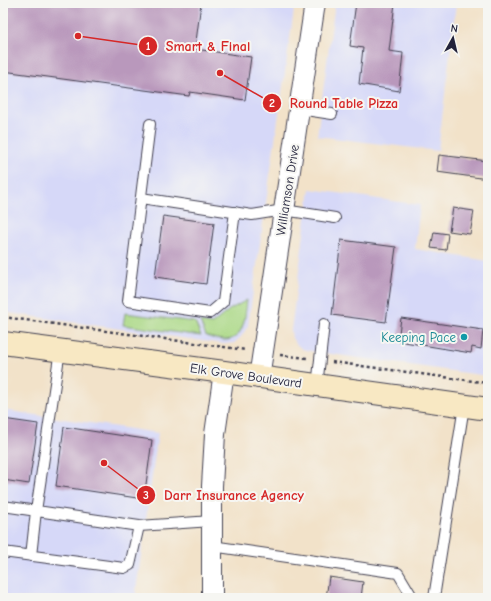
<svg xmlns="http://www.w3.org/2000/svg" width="491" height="601" font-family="'Comic Neue',sans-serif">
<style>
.built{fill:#d6d8f8}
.green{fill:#aad885;stroke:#667d60}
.building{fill:#b998bc}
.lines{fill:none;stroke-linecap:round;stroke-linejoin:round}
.lane-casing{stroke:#413f50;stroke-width:12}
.street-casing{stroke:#413f50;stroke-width:22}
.secondary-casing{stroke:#413f50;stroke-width:24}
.path{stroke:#413f50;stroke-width:2.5;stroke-dasharray:3 3;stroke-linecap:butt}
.lane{stroke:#fff;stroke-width:10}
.street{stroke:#fff;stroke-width:20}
.secondary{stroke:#f8e8c3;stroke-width:22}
.culture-dot{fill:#0f9aa8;stroke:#f6f6f2;stroke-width:1.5}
.labels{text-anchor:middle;stroke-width:4;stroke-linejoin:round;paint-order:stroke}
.street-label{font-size:13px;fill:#22223b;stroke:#f6f6f2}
.culture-label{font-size:13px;fill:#0d838f;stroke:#f6f6f2;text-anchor:end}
.leader{fill:none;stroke:#d62828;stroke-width:1.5}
.callout-dot{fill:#d62828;stroke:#f6f6f2;stroke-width:1.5}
.mark-label{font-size:12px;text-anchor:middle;font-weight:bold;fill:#fff}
.callout-label{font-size:14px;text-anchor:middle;font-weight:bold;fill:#d62828;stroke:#f6f6f2;stroke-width:4;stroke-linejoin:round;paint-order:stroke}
</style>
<rect width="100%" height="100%" fill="#f6f6f2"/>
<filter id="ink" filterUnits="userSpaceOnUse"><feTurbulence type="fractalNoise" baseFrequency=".025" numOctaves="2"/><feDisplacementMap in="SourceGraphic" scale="8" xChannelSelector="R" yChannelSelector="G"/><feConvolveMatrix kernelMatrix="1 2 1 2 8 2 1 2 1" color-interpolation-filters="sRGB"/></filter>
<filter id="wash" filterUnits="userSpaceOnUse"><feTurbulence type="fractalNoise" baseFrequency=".012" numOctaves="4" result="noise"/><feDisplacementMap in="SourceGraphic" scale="16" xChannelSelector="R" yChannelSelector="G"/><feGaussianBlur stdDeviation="0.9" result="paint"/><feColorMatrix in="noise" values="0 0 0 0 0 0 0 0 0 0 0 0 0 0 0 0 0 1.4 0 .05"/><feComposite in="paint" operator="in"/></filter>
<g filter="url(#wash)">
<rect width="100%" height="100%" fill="#f2e2c9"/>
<path class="built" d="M3,3h292l-47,323 -7,11 -7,6 -10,1 -221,-32z
M335,3h121l-18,148 -121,-15z
M310,189l110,16 -5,44 73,12v115l-178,-25 -8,-2 -6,-5 -4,-6 -1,-8z
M3,410l155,23 -23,165h-132z"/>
<path class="green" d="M247,300c-2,15 -2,40 -22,40 -7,0 -13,-2 -19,-4l-6,-14 12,2 17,-14z
M125,313l70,9 6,14 -78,-11z"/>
<g id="blocks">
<path class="building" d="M3,3h198l-6,46 56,8 -6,43 -55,-8 -1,4 -186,-25z
M356,3h39l-6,48 14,2 -4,38 -40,-7 4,-36 -13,-2z
M439,155l49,6v18l-51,-7z
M453,208l21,3 -4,23 -21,-3z
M163,216l51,7 -8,61 -51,-7z
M434,232l14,2 -2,16 -15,-2z
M341,240l55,7 -10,75 -54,-7z
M401,318l82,12 -2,19 -9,-2 -1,6 -73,-12z
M3,419l35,5 -9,60 -26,-4z
M64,427l88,13 -8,59 -88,-13z
M329,577l34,5 -2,16h-35z"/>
</g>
</g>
<g filter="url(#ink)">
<use href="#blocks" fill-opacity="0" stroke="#413f50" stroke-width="1"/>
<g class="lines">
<defs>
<path id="lane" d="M299,109l33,5
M150,124l-22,177 82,12 13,-11 12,-90
M141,198l111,17 32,-5 51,8
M317,386l7,-62
M3,506l136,20 73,-5
M212,546l186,27 15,25
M3,552l121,16 6,-3 9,-39
M31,556l5,-45 24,-161
M434,598l30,-192"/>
<path id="street" d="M259,378l56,-375
M212,598v-112l3,-52 9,-62"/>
<path id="secondary" d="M3,343l221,29 264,37"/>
</defs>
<use href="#lane" class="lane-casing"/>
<use href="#street" class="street-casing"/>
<use href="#secondary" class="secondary-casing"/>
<path class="path" d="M3,317l243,33
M280,355l27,3
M332,362l156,21"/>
<use href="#lane" class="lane"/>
<use href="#street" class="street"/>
<use href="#secondary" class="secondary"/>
</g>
</g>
<circle class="culture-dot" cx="464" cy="337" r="4"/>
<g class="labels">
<g class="street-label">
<text transform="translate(287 190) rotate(-81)" y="5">Williamson Drive</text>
<text transform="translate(246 375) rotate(8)" y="5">Elk Grove Boulevard</text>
</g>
<g class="culture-label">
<text x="456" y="342">Keeping Pace</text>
</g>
</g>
<path class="leader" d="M78 36L148 46M220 73L272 103M104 463L146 495"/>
<g class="callout-dot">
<circle cx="78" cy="36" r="4"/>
<circle cx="220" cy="73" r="4"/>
<circle cx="104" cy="463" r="4"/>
<circle cx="148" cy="46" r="10"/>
<circle cx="272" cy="103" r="10"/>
<circle cx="146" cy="495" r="10"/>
</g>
<g class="mark-label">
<text x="148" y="50">1</text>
<text x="272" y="107">2</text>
<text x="146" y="499">3</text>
</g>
<g class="callout-label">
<text x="208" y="51">Smart &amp; Final</text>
<text x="344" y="108">Round Table Pizza</text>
<text x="234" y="500">Darr Insurance Agency</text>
</g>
<rect width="491" height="601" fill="none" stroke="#f6f6f2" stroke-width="16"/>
<g transform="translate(453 38) rotate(8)" stroke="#f6f6f2" stroke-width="3" paint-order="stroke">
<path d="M0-3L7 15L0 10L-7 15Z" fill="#22223b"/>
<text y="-6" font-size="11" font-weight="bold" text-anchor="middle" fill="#22223b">N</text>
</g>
</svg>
